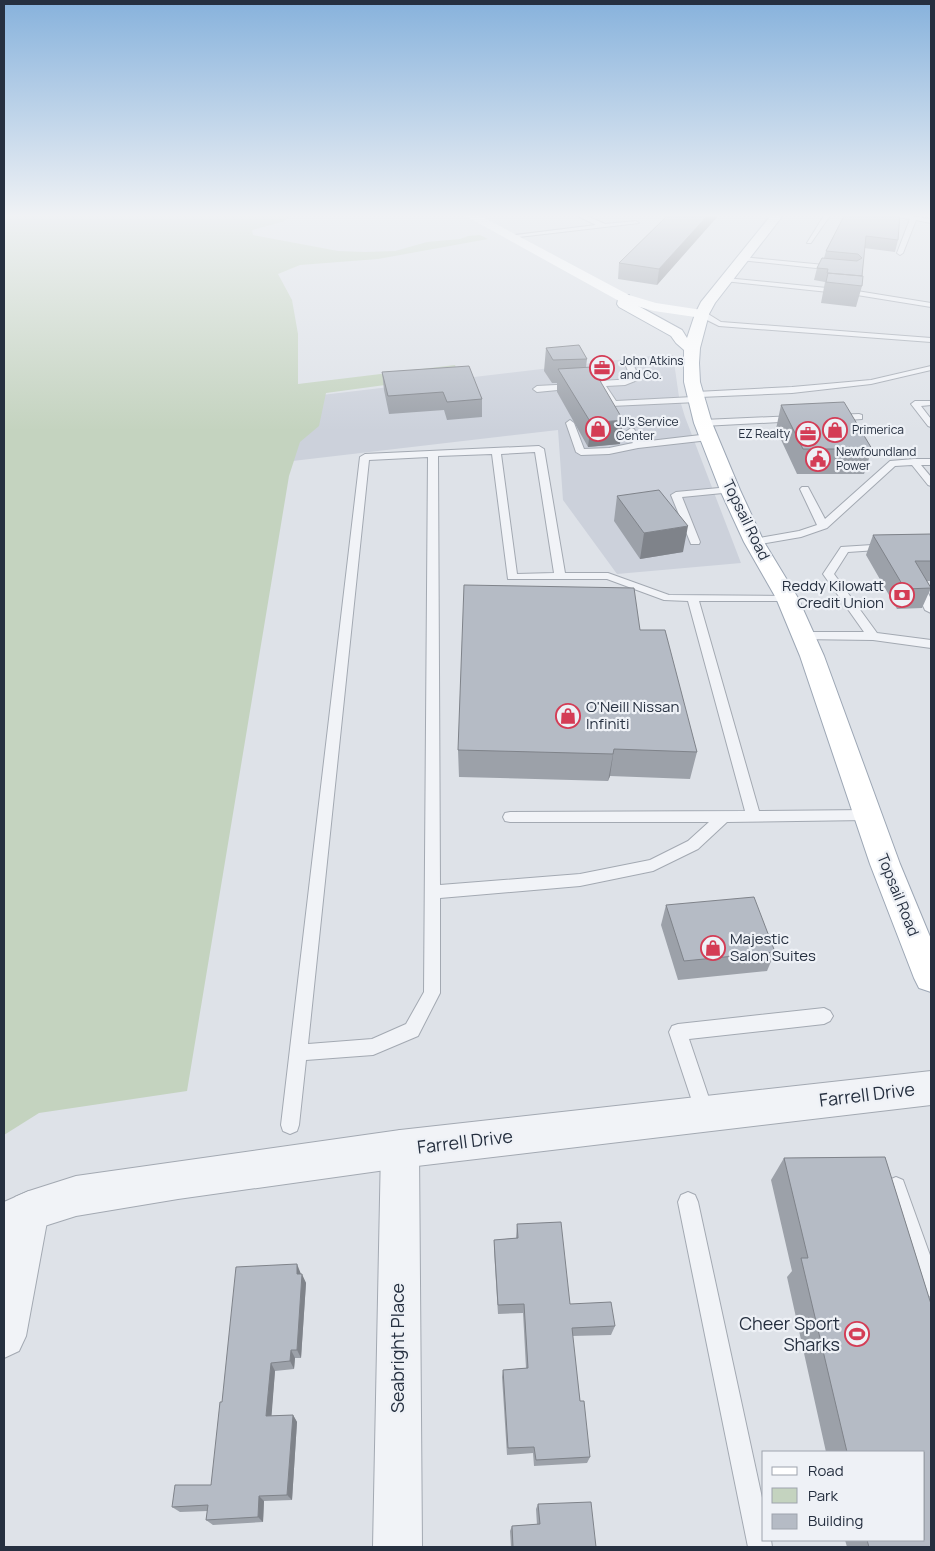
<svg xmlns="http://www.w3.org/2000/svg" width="935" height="1551" font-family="Manrope,sans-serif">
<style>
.built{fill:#ccd1db}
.green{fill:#c4d3bf}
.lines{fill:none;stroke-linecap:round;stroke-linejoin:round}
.service-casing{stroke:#a3a9b2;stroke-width:2}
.minor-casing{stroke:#a3a9b2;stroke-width:2}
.tertiary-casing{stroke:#a3a9b2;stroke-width:2}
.primary-casing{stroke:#9da7b5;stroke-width:2}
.service{fill:#f1f3f7;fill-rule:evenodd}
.minor{fill:#f1f3f7;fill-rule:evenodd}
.tertiary{fill:#f1f3f7;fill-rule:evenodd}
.secondary{fill:#fff;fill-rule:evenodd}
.primary{fill:#fff;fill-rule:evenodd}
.wall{fill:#9ca1a9}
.shaded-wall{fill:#7f838a}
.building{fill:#b5bbc5;stroke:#7f838a}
.labels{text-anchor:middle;stroke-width:4.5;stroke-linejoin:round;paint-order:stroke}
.far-poi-label{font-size:12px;fill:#263040;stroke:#eef1f6;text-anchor:start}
.street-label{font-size:15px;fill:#263040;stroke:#eef1f6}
.poi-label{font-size:15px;fill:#263040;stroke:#eef1f6;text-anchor:start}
.near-street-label{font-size:18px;fill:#263040;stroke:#eef1f6}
.near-poi-label{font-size:18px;fill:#263040;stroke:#eef1f6;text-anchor:end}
</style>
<rect width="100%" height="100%" fill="#dee2e8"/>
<path class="built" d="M660,355h13l6,42 6,20 56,146 -124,11 -54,-74 -5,-70 -274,32 4,-63z"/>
<path class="green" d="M4,214h289l-11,8 -30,8 1,5 85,16 27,1 30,-1 32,-9 33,-3 8,-3 12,-1 8,4 -110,20 -78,6 -22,9 14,26 6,34v50l157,-19 4,10 -133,18 -7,33 -19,16 -11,34 -102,615 -148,22 -35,22z"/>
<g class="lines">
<defs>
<path id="service" d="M574,214h8l23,10 31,-3 3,2 -129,15 -3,-2 89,-11z
M825,214h6l-20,29h-4z
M877,214h18l36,5v4l-15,-3 -13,33 -3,2 -3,-2 13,-34z
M742,257l93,9 3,2 -3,2 -95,-10v-2z
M726,278l131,13 74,12v4l-74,-12 -133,-14 -1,-1z
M699,312h6l16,10 210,16v4l-212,-16 -20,-10z
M627,364h6l7,15 -15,6 -19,1 10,15 77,-4v-4l3,-1 96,-5 79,-7 60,-14v4l-60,14 -79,9 -92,4v4l-3,1 -86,4 -16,-22c9,-6 25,-2 36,-6l-5,-12z
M575,384l4,2 -1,2 -41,4 -4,-3 4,-3z
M931,401v4l-10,1 10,13v8l-3,-1 -17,-22 4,-3z
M859,414l3,1v4l-28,2 -4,-3 4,-3z
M795,416l3,1v4l-95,5 -4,-3 4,-3z
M570,420l4,3 10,26 25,-1 24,-5 -6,-12 4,-3 3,1 7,13 68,-8 5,3 -5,3 -71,8 -29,6 -28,1 -5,-3 -10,-29z
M539,446l5,3 21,124h43l61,22 122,1 2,2 -6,3h-88l60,210 108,-1 5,1 2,4 -2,4 -5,1 -140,2 -29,27 -45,22 -73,15 -140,12v95l-22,43 -45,19 -67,5 -7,65 -2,6 -7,3 -7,-3 -2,-6 79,-668 5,-3zM535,452l19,121 -37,1 -16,-120zM492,454l16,125h99l57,21 24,1 57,210 -235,1 -5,1 -2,4 2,4 5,1h199l-21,19 -38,19 -70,14 -140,11 -2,-429zM428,457l-4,535 -18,32 -34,15 -64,5 61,-584z
M914,459h17v6h-10l10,12v9l-3,-1 -16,-20 -17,1 -68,62 -26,9 -47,8 -5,-3 5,-3 45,-8 18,-6 -17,-36 2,-2h6l17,32 65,-58z
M730,487l5,3 -2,2 -51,5 18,45 -1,2h-8l-20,-49 5,-3z
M888,544l5,3 -1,2 -44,3 -14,22 43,59 54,7v8l-58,-8 -74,-1 -2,-3 2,-3 4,-1h61l-41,-58 18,-27z
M923,590l4,1 4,8v14l-6,-3 -8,-17z
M824,1008l6,3 3,5 -3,5 -6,3 -135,15 25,74 -2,6 -7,3 -7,-3 -29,-87 3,-6 6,-2z
M896,1177l7,3 28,78v39l-7,-3 -3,-7 -35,-100 3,-7z
M688,1192l7,3 3,7 66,305v33h7l1,7h-24l-70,-345 3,-7z"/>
<path id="minor" d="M400,1130l13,6 6,13 3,398h-49l8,-398 6,-13z
M29,1191l14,6 6,14 -23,125 -7,15 -15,7v-122l5,-25 6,-14z"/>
<path id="tertiary" d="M931,1071v34l-531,63 -222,31 -102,17 -41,13 -31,14v-41l25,-11 47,-15 324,-46z"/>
<path id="primary" d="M772,214h12l-69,89 -6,11 -9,34 -1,15 1,19 12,41 28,67 24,52 34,56 26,58 76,208 31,75v53l-12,-4 -5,-10 -44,-114 -70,-208 -24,-58 -32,-56 -24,-52 -26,-67 -10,-41v-32l-8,-7 -5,-7 -52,-29 -2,-3 2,-9h10l2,7 51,28 5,8 8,-24 6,-12z"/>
</defs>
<use href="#service" class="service-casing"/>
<use href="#minor" class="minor-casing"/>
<use href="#tertiary" class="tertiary-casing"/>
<use href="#primary" class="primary-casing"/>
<use href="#service" class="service"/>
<use href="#minor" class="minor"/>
<use href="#tertiary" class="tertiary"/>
<path class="secondary" d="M462,214h15l152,81 27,8 46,7 5,1 2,3 -2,3 -5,1 -48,-7 -35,-10z"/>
<use href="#primary" class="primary"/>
</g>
<path class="wall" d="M669,214h48v3l-60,68 -39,-6 1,-16z
M845,214l53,26 -3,12 -31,-4 -2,28v10l-6,21 -35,-4 4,-21 -11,-2 3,-12 7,-10 2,-7z
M546,348l41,11 -1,8 34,77 -32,3 -31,-55v-9h-5l-8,-12z
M382,372l100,27v18l-35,3 -3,-10 -55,4 -5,-24z
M781,405l91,44 -8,25h-67l-21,-45z
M617,496l66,56 -43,7 -26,-38z
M931,534v47h-4l4,7 -9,20 -25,1 -31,-54 7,-20z
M640,630l57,122 -7,27 -80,-3 -2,5 -149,-4 -1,-27z
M666,905l109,47 -8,19 -89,9 -17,-55z
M885,1157l46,147v243h-84l-2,-7h79v-88h-98l-39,-175 5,-6 -21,-91 13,-22z
M517,1224l53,80 45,22 -4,9 -39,1 8,65 10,56 -3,6 -53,3 -1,-13 -26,2 -5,-78 1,-7 23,-2 -3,-55 -25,1 -4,-64v-10l22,-2z
M301,1274l5,9 -5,75h-6l-1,11 -19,2 -4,45 22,-1 4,7 -5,78 -28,1 -1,21 -50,3 -7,-5 2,-9 -28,1 -8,-5 39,-22z
M538,1504l58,43h-85l-1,-16 2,-5 25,-1 -1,-16z"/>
<path class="shaded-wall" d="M709,214h8v3l-60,68 2,-16z
M623,420l-3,24 -32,3 3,-24z
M688,526l-5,26 -43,7 4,-26z
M614,749l-4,27 -2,5 5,-27z
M297,1264l4,10h-4z
M302,1274l4,9 -5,75 -4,-8z
M291,1350l4,8 -1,11 -4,-8z
M271,1363l4,8 -4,52 -5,-7z
M293,1415l4,7 -5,78 -5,-5z
M259,1496l5,5 -1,21 -5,-5z"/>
<path class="building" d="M669,214h40l-50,55 -40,-6z
M845,214h55l-2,26 -32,-4 -4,40 -35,-3 1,-4 -11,-1 5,-10 35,3 5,-3 -4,-4 -32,-3z
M828,273l35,3 -1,10 -36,-4z
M579,345l8,14 -34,1 -7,-12z
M469,366l13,33 -35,3 -4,-10 -55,4 -6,-24z
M592,367l31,53 -32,3 -33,-54z
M844,402l28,47h-69l-22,-44z
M659,490l29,36 -44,7 -27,-37z
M931,534v27h-16l16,27 -26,1 -32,-54z
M464,585l170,3 6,42h25l32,122 -83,-3 -1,5 -155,-4z
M754,897l21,55 -91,9 -18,-56z
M885,1157l46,147v243h-62l-2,-7h57v-88h-77l-46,-194h7l-24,-100z
M561,1222l9,82 41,-2 4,24 -43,2 8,73h4l6,56 -54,3 -2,-13 -26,1 -5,-78 25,-2 -4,-64 -26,1 -4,-65 24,-2 -1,-14z
M297,1264v10h5l-5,76h-6l-1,11 -19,2 -5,53 27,-1 -6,80 -28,1 -1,21 -52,3 2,-15 -36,2 3,-22h36l9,-83h2l14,-135z
M591,1502l5,45h-83l-1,-21 28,-2 -2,-20z"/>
<linearGradient id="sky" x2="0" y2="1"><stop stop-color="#87b2dc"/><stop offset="0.5" stop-color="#f0f2f5"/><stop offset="1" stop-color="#f0f2f5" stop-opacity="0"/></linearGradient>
<rect width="935" height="431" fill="url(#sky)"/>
<defs>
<symbol id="office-ring" viewBox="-11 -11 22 22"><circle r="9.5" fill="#eef1f6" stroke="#d43c55" stroke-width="1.5"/><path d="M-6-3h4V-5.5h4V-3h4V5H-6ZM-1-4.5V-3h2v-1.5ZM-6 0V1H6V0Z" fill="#d43c55"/></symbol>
<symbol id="shop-ring" viewBox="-11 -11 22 22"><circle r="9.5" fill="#eef1f6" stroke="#d43c55" stroke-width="1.5"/><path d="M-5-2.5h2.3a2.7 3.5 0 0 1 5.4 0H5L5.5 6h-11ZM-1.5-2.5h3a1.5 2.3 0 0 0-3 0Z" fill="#d43c55"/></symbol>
<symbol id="civic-ring" viewBox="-11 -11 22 22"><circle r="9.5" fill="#eef1f6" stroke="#d43c55" stroke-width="1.5"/><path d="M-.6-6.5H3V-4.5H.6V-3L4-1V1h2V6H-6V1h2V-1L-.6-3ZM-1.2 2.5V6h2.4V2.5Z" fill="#d43c55"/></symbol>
<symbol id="bank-ring" viewBox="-11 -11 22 22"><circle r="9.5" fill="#eef1f6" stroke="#d43c55" stroke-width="1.5"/><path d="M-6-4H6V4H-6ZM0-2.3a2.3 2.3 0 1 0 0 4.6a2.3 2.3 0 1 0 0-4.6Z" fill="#d43c55"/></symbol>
<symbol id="stadium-ring" viewBox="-11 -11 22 22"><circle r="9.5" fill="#eef1f6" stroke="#d43c55" stroke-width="1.5"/><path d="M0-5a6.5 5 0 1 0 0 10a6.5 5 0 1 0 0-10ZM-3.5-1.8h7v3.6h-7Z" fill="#d43c55"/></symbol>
</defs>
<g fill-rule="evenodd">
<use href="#office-ring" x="588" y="354" width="28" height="28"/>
<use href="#shop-ring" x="584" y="415" width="28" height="28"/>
<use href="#shop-ring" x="821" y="416" width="28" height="28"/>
<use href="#office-ring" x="794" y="420" width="28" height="28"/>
<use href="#civic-ring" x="804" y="445" width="28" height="28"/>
<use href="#bank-ring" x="888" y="581" width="28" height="28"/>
<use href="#shop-ring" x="554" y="702" width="28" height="28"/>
<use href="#shop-ring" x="699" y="934" width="28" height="28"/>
<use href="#stadium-ring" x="843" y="1320" width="28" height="28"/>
</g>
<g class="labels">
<g class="far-poi-label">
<text x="620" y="365">John Atkins<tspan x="620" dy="14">and Co.</tspan></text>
<text x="616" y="426">JJ's Service<tspan x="616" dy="14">Center</tspan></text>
<text x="852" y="434">Primerica</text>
<text x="790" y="438" text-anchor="end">EZ Realty</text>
<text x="836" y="456">Newfoundland<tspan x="836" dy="14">Power</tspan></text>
</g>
<g class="street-label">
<text transform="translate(746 520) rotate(64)" y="5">Topsail Road</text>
<text transform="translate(898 895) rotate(68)" y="5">Topsail Road</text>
</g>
<g class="poi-label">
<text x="884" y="591" text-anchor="end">Reddy Kilowatt<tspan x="884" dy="17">Credit Union</tspan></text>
<text x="586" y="712">O'Neill Nissan<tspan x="586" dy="17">Infiniti</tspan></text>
<text x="730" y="944">Majestic<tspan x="730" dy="17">Salon Suites</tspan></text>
</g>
<g class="near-street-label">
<text transform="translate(867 1095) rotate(-7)" y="6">Farrell Drive</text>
<text transform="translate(465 1142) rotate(-7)" y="6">Farrell Drive</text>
<text transform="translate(398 1348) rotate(-90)" y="6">Seabright Place</text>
</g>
<g class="near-poi-label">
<text x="840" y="1330">Cheer Sport<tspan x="840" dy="21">Sharks</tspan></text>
</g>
</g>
<rect width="935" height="1551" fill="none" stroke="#263040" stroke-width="10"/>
<rect x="762" y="1451" width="162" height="90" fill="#eef1f6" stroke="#9ea4ad"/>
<rect x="772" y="1467" width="25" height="8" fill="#ffffff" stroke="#9ea4ad"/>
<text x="808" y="1476" font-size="15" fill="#263040">Road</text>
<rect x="772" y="1488" width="25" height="15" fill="#c4d3bf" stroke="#9ea4ad"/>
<text x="808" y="1501" font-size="15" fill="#263040">Park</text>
<rect x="772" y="1514" width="25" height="15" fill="#b5bbc5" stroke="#9ea4ad"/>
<text x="808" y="1526" font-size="15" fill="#263040">Building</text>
</svg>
